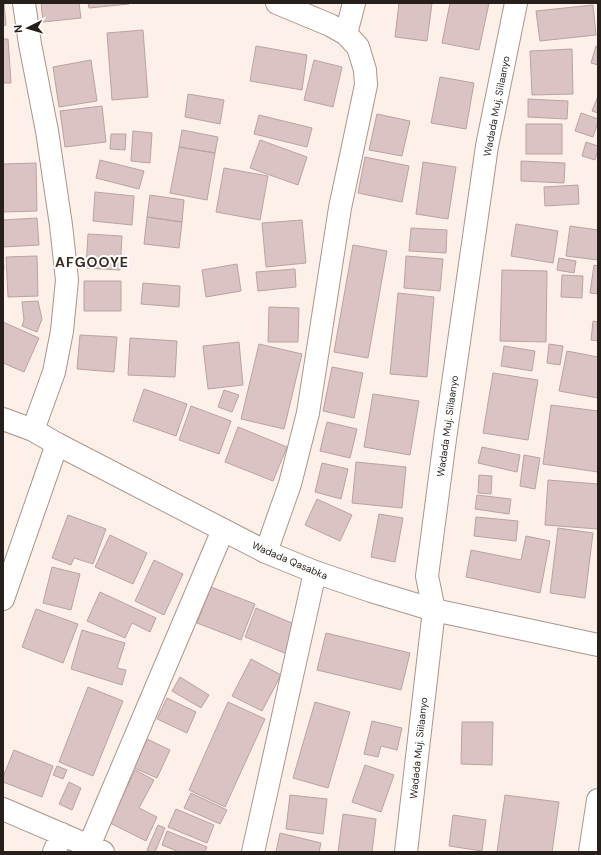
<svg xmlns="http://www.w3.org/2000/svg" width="601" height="855" font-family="'DM Sans',sans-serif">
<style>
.building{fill:#dcc3c3;stroke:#baa2a2}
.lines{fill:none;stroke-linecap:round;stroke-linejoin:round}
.street-casing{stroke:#aa958c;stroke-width:24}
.secondary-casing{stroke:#aa958c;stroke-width:24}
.street{stroke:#fff;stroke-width:22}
.secondary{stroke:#fff;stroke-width:22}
.labels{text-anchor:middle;stroke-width:4;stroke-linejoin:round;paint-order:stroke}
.street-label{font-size:10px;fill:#261f1b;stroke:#fff}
.district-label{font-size:14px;font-weight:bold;letter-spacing:1px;fill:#3a2a22;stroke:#fff}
</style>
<rect width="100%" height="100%" fill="#fdf0e9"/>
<path class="building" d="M3,3h1l2,22 -3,1z
M41,3h38l2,15 -38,4z
M88,3h41v1l-40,4z
M399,3h33l-5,38 -32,-4z
M450,3h39l-10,47 -37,-7z
M593,5l3,30 -56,6 -4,-30z
M143,30l5,67 -36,3 -5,-67z
M3,39h5l3,44h-8z
M256,46l51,9 -5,35 -52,-9z
M596,46h2v19l-7,-2z
M572,49l1,45 -41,1 -2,-44z
M91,60l6,41 -38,6 -6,-40z
M314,60l28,7 -9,40 -29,-7z
M440,77l34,6 -8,46 -35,-6z
M188,94l36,6 -4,24 -35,-7z
M598,96v17l-6,-2z
M528,99l40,2 -1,18 -39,-2z
M102,106l4,36 -41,5 -5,-36z
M581,113l17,6v3l-5,15 -18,-6z
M377,114l33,7 -8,35 -33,-6z
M259,115l53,13 -5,19 -53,-13z
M526,124h36v30h-36z
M182,130l36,7 -3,16 -36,-6z
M133,131l19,2 -2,30 -19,-2z
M111,134h15l-1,16 -15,-1z
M260,140l47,17 -9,28 -48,-17z
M586,142l12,4v3l-3,11 -13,-4z
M179,147l36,6 -8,47 -37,-7z
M365,157l44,9 -7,36 -44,-9z
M100,160l44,11 -5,18 -43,-11z
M521,161l44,2 -1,20 -43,-2z
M423,162l33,5 -8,52 -32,-5z
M36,163l1,48 -34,1v-48z
M224,168l44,8 -8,44 -44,-8z
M578,185l1,19 -34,2 -1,-19z
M95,192l39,4 -2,29 -39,-4z
M150,195l34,5 -2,22 -35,-5z
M147,217l35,5 -3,26 -35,-4z
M37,218l2,27 -36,2v-27z
M302,220l4,43 -40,4 -4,-44z
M516,224l42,7 -5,32 -42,-7z
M570,226l28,4v30l-32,-4z
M411,228l36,2 -1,23 -37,-2z
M88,234l34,2 -2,34 -34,-2z
M353,245l34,6 -19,107 -34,-6z
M3,253l1,17h-1z
M37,256l1,40 -30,1 -2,-40z
M406,256l37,3 -3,32 -36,-3z
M559,258l17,3 -2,12 -17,-3z
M237,264l4,27 -35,6 -4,-27z
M594,265l4,1v28l-8,-1z
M295,269l1,18 -38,4 -2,-19z
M502,270l45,1 -1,71 -46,-1z
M562,275l21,1 -1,22 -21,-1z
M84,281h37v30h-37z
M143,283l37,3 -1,21 -38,-3z
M398,293l36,4 -7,80 -37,-3z
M38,301l4,18 -5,13 -15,-6 2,-6 -2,-18z
M269,307l30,1 -1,34h-30z
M593,321l5,1v19l-7,-1z
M3,322l36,16 -15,34 -21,-9z
M80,335l37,2 -3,35 -37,-3z
M130,338l47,3 -2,36 -47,-2z
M239,342l4,43 -35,4 -5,-43z
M259,344l43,10 -18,75 -43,-10z
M549,344l14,2 -3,19 -13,-2z
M504,346l31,5 -3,20 -31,-5z
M567,351l31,6v41l-39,-7z
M332,367l31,6 -9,45 -31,-7z
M493,373l45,7 -10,60 -45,-7z
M144,389l43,15 -11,32 -43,-15z
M224,390l15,5 -7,17 -14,-5z
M373,394l46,7 -9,54 -46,-8z
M551,405l47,6v61l-55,-8z
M191,406l40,15 -12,33 -40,-14z
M327,422l30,7 -7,29 -30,-7z
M238,427l49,20 -14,34 -48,-19z
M482,447l38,8 -3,17 -39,-9z
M524,455l16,3 -5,31 -15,-3z
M356,462l50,5 -4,41 -50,-5z
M322,463l26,6 -7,30 -26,-7z
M479,475l13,1 -1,18 -13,-1z
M548,480l50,4v45l-53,-4z
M477,495l34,4 -2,15 -34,-5z
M317,499l35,16 -12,26 -35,-16z
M379,514l24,4 -8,44 -24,-5z
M68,515l38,14 -13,35 -19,-6 -3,7 -19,-7z
M476,517l42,4 -2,20 -42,-5z
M558,528l35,5 -8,65 -35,-5z
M110,535l37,18 -14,31 -38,-17z
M526,536l24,5 -10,52 -74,-16 5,-27 50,10z
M154,560l29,14 -19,41 -29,-14z
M52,567l28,7 -9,36 -28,-7z
M211,587l44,17 -14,36 -44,-17z
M100,592l56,26 -6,14 -18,-9 -7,15 -38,-17z
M256,608l43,18 -12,28 -42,-17z
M36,609l42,15 -15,39 -41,-16z
M82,630l43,13 -8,25 9,2 -4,15 -51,-16z
M326,633l84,20 -9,37 -84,-20z
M251,659l30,16 -19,36 -30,-15z
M180,677l29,18 -8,13 -29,-17z
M88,687l35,14 -30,75 -34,-14z
M167,698l29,14 -9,21 -30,-14z
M228,702l37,17 -40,88 -36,-17z
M315,702l35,10 -22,76 -35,-10z
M372,721l30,7 -5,22 -16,-4 -3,11 -14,-3z
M462,722h31l-1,43 -31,-1z
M147,739l23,11 -13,28 -23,-10z
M14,750l39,16 -11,31 -39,-15v-5z
M365,765l29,10 -13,37 -29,-10z
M57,766l10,4 -4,9 -10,-4z
M135,770l19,10 -15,28 18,9 -11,24 -36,-18z
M69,782l12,6 -9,22 -13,-6z
M191,793l36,17 -7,14 -36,-16z
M290,795l37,4 -4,35 -37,-5z
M505,795l54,7 -7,50h-55z
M176,809l38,16 -7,18 -39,-16z
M343,814l33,5 -4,33h-34z
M453,815l33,5 -4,31 -33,-5z
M158,825l7,3 -10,24h-4l-4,-2z
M167,831l40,16 -2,5h-26l-17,-7z
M280,833l41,10 -2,9h-43z"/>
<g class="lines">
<defs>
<path id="street" d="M24,3l6,41 17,87 14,94 6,55 -5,51 -8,41 -21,58
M346,34l8,-31
M266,552l24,-68 18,-71 32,-205 26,-123 -1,-15 -7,-23 -12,-13 -16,-9 -53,-22
M3,599l54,-155
M3,809l100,43
M89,846l134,-316
M54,852l8,-18
M253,852l62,-280
M406,852l28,-242 -7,-34 18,-137 42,-293 29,-143
M590,852l8,-52"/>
<path id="secondary" d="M3,419l30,11 24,14 209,108 49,20 56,19 63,19 164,35"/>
</defs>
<use href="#street" class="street-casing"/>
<use href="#secondary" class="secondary-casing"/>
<use href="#street" class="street"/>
<use href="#secondary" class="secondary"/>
</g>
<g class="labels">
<g class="street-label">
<text transform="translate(496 106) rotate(-79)" y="4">Wadada Muj. Siilaanyo</text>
<text transform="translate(447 426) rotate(-82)" y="4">Wadada Muj. Siilaanyo</text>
<text transform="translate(290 560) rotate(23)" y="4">Wadada Qasabka</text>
<text transform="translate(418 748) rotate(-84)" y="4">Wadada Muj. Siilaanyo</text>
</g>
<g class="district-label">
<text x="92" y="267">AFGOOYE</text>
</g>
</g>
<rect width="601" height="855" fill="none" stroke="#261f1b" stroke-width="8"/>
<g transform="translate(28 28) rotate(265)" stroke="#ffffff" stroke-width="3" paint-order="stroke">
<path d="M0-3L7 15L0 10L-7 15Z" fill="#261f1b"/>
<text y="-6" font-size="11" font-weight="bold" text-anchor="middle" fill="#261f1b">N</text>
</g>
</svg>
